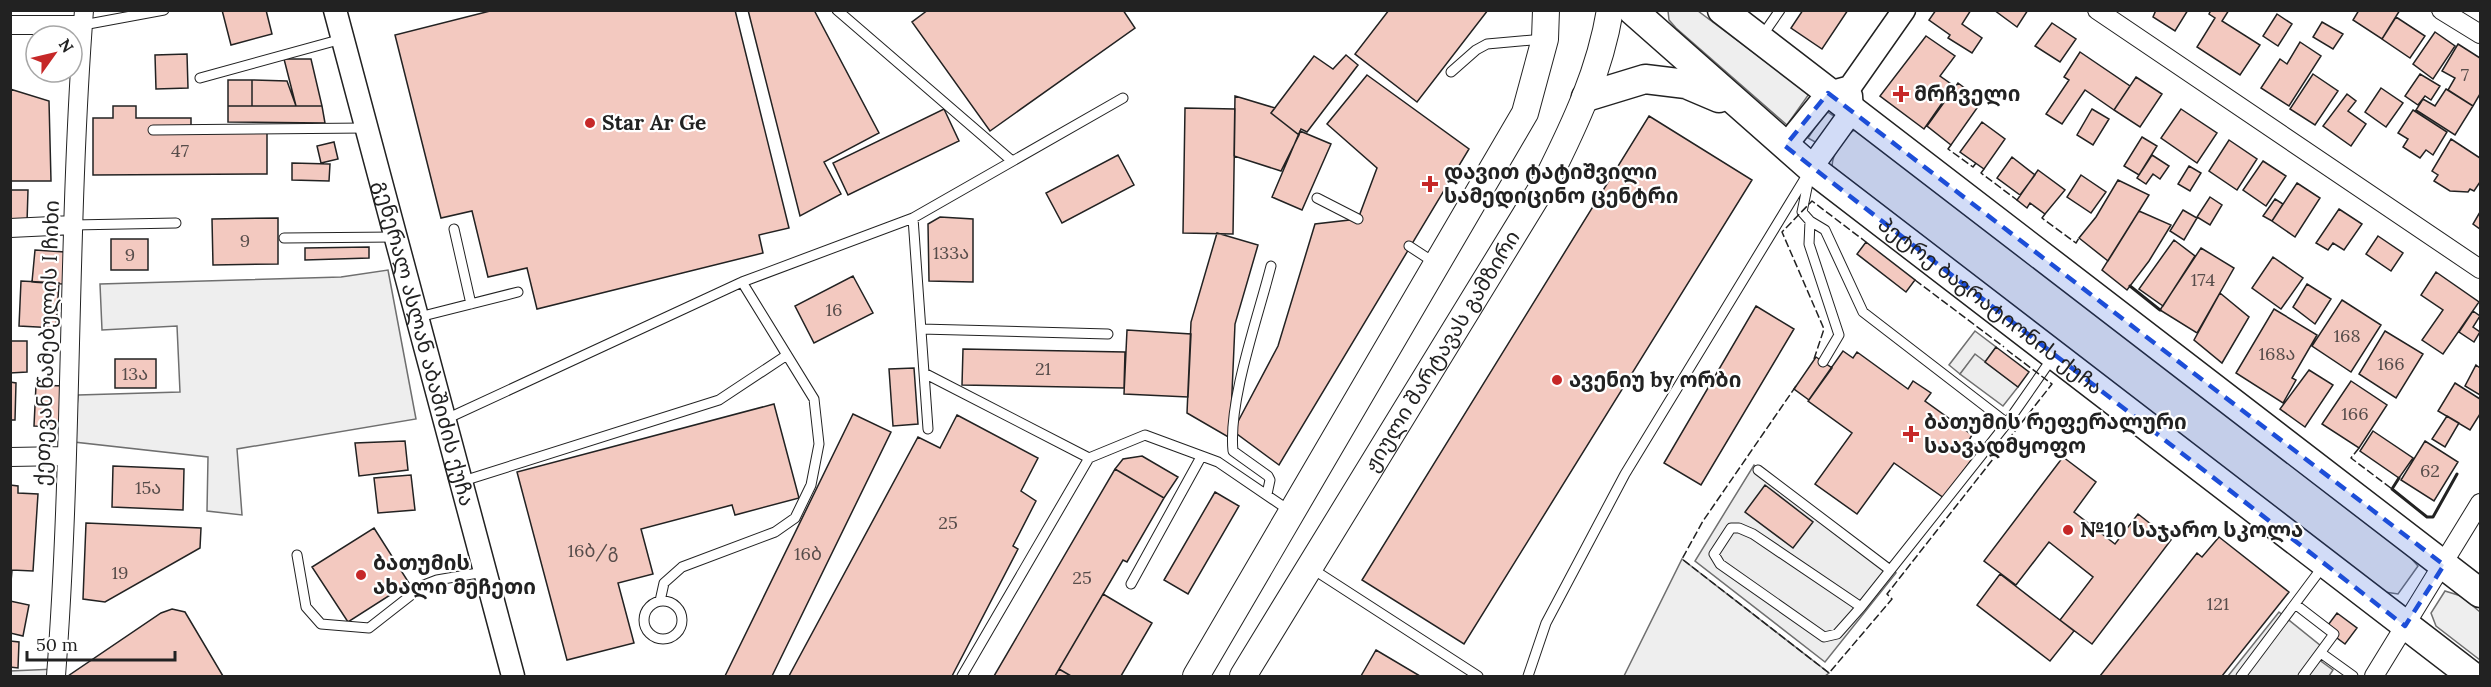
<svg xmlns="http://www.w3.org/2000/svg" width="2491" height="687" font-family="Lora,'Noto Sans Georgian',serif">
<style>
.green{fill:#eee;stroke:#6f6f6f;stroke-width:1.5}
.parking{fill:#ededed;stroke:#6f6f6f;stroke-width:1.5}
.building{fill:#f3c9c0;stroke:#222;stroke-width:1.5}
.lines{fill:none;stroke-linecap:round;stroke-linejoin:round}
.service-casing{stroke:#222;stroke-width:11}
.minor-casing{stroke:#222;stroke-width:20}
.tertiary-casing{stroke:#222;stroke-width:25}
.secondary-casing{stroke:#222;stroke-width:28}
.primary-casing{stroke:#222;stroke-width:31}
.service{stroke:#fff;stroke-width:9}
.minor{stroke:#fff;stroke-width:18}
.tertiary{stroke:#fff;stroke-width:22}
.secondary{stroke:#fff;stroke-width:26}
.primary{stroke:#fff;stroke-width:28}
.fence{stroke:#222;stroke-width:1.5;stroke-dasharray:8 3;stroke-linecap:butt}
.wall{stroke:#222;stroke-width:3}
.marked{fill:#1d4ed8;fill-opacity:0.2;stroke:#1d4ed8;stroke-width:4.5;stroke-dasharray:12 8;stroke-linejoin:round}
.poi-dot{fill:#c62828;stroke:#fff;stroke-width:2}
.labels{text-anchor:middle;stroke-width:4.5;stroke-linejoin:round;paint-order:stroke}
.number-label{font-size:18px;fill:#564c4a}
.poi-label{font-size:21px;font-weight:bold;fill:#222;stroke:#fff;text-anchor:start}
.street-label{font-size:21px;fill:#222;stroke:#fff}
</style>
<rect width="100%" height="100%" fill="#fff"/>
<path class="green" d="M1668,11h30l111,83 -22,31 -111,-97 -7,-8z
M1826,111l9,6 -18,26 -9,-5z
M1856,129l553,427 9,10 -20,28 -13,-2 -553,-426c0,-12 14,-32 24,-37z
M388,270l28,149 -179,30 5,66 -35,-4 1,-54 -134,-15 4,-47 102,-3 -3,-66 -75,4 -2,-46 241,-7z
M1975,331l21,16 -11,15 -10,-7 -15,19 -11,-9z
M1682,559l147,114 -4,3h-201z
M2445,591l16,5 19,16v48l-44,-34 -5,-13z
M56,669v7h-45l-1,-5z"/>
<path class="parking" d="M1975,354l43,33 -15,19 -43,-32z
M1754,465l142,108 -71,89 -130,-101z
M2279,612l42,34 -7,10 19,14 -4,6h-101z"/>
<path class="building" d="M222,10h44l6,24 -41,11z
M494,10h241l54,218 -30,7 4,18 -226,56 -10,-41 -39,9 -16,-66 -31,7 -46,-183z
M748,10h66l65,123 -55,29 17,32 -41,22z
M928,10h195l12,18 -145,103 -78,-109z
M1389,10h99l-71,92 -62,-48z
M1803,10h45l-26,39 -31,-21z
M1936,10h35l-9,14 20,14 -10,15 -24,-15 2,-3 -21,-15z
M1994,10h34l-11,17z
M2156,10h32l-13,21 -22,-14z
M2211,10h18l-7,11 38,24 -20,30 -43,-28 18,-29 -6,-4z
M2359,10h41l-18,29 -29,-19z
M2277,14l15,10 -14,22 -15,-10z
M2396,17l29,19 -15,22 -28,-19z
M2322,22l21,12 -10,15 -20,-12z
M2052,23l24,16 -16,23 -25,-16z
M2435,32l20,14 -22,33 -20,-15z
M1926,36l29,20 -15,20 14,10 -30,43 -44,-33z
M2300,42l21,14 -32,50 -28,-18 19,-29 7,5z
M2458,44l22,14v36l-7,12 -25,-16 7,-12 -13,-7z
M2080,52l50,34 -16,24 -29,-20 -23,34 -16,-10 23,-34 -5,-3z
M187,54l1,34 -32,1 -1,-34z
M1346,55l12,10 -51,67 -6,-3 -2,6 -28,-22 43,-57 19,13z
M284,59h27l11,47h-26z
M2313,74l25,17 -23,34 -25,-16z
M2420,74l20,12 -9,14 -6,-4 -7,9 -13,-9z
M1367,75l102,74 -190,316 -46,-34 45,-85 37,-122 43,-5 19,-51 -50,-44z
M2136,77l26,17 -22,33 -26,-17z
M228,80h24v26h-24z
M252,80l35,1 9,25h-44z
M1958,83l24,18 -31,44 -24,-19z
M2381,88l22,15 -17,24 -21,-15z
M10,89l39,12 2,80h-41z
M2446,89l27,17 -18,29 -39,-25 7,-11 12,7z
M2347,94l9,7 -8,10 18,13 -15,22 -28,-20z
M1235,96l40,12 -4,5 28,22 -18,36 -47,-15z
M113,106h23v12h55v10l76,-1v47l-174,1v-57h20z
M228,106h94l3,17 -97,-1z
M1185,108l50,1 -2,125 -50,-1z
M944,109l15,32 -111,54 -15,-32z
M2092,109l17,10 -16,26 -16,-10z
M2181,109l36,24 -20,30 -36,-25z
M2413,110l34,22 -14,23 -7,-5 -6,8 -17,-11 5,-8 -10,-6z
M1649,116l103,64 -288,464 -102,-64z
M1982,122l23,17 -21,30 -24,-17z
M1300,131l31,13 -29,66 -30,-13z
M2142,137l15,9 -18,29 -15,-9z
M2451,139l29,19v24l-6,9 -4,-2 -2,3 -18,-1 -16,-10 4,-6 -6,-4z
M2229,140l28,19 -20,31 -28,-19z
M334,142l4,17 -17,4 -4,-17z
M1118,155l16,30 -72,38 -16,-30z
M2152,155l17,11 -9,13 -7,-5 -7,10 -9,-6z
M2012,157l23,18 -15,20 -23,-17z
M2263,161l23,15 -20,30 -23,-16z
M292,163l38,1 -1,17 -37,-1z
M2189,166l12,7 -11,18 -12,-7z
M2038,170l27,20 -20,24 -15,-11 -3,5 -10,-8z
M2081,175l25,17 -15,21 -24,-16z
M2118,180l31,15 -41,66 -29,-23 17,-21z
M2297,183l23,15 -25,39 -23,-16z
M10,190h18l-1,33h-17z
M2210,197l12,8 -12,20 -13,-8z
M2275,199l8,5 -11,17 -9,-5z
M2339,209l23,15 -18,26 -11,-7 -5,7 -12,-7z
M2183,210l14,8 -13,22 -14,-9z
M2139,211l32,14 -22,36 -22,29 -25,-20z
M2480,212v17l-7,-5z
M940,217l33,2v63l-44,-1 -1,-57z
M278,218v46l-65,1 -1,-46z
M1217,233l41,12 -23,79 -5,114 -43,-25 4,-91z
M2378,236l25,17 -12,18 -25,-17z
M111,239h37v31h-37z
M2174,240l21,16 -32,50 -24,-17z
M1866,242l49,38 -9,12 -49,-38z
M369,247v11l-64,2v-12z
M2201,248l33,20 -37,65 -37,-23z
M35,250l30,2 -2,32 -31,-2z
M2273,257l30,21 -22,31 -29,-21z
M2436,272l43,30 -36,52 -21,-14 21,-30 -22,-15z
M853,276l20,37 -59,30 -19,-37z
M21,281l38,2 -3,45 -37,-2z
M2307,284l24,15 -16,25 -22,-17z
M2220,293l29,24 -27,46 -28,-23z
M2342,300l39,25 -30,47 -39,-26z
M1756,306l38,23 -93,156 -37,-22z
M2274,309l43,26 -25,43 4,2 -13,23 -47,-30z
M2473,311l7,5 -7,11 7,5 -6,10 -15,-10z
M1127,330l64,4 -3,63 -64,-3z
M2385,331l38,23 -27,44 -37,-24z
M10,341h17v31l-17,1z
M1996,347l33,25 -11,15 -33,-25z
M963,349l162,3 -1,36 -162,-3z
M1843,351l10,7 4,-6 51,37 5,-8 18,12 -6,8 47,34 -3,5 11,8 -36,50 -50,-35 -37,51 -42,-30 37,-51 -44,-32z
M1816,357l16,11 -23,32 -15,-11z
M115,359h41v29h-41z
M2476,365l4,3v27l-15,-9z
M914,368l4,56 -25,2 -4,-57z
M2309,370l24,15 -28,42 -25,-18z
M2351,381l36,24 -28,43 -37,-24z
M10,382l6,1 -1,37h-5z
M2455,383l25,16v15l-10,16 -32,-19z
M36,385l28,1 -2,41 -28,-1z
M774,404l25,94 -64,17 -3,-10 -91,24 12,45 -35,9 16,60 -67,17 -50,-188z
M853,414l38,18 -119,244h-47z
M957,415l81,43 -17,33 15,10 -23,45 5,3 -66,127h-163l129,-239 22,11z
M2447,416l12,7 -14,24 -13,-8z
M2373,431l40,27 -14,20 -39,-27z
M405,441l3,29 -49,6 -4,-33z
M2425,441l33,21 -24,39 -33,-21z
M1142,456l36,21 -14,21 -49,-29 8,-10z
M2063,457l33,25 -22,30 41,32 23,-30 33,26 -79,104 -32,-24 33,-43 -44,-35 -33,43 -32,-24z
M113,466l71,3 -1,41 -71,-3z
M1115,469l49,29 -37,64 -4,-2 -68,116h-61z
M411,475l4,35 -37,3 -4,-35z
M10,485l8,1v7l20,1 -5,77 -21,-1 -1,12z
M1765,485l48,37 -20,26 -48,-36z
M1215,492l24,14 -51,88 -24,-14z
M86,523l115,5 -1,20 -95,54 -22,-3z
M374,528l35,55 -61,39 -36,-55z
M2219,537l70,55 -67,84h-122l97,-123 5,4z
M2000,574l74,57 -24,30 -73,-56z
M1103,594l49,29 -31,53h-50l-12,-7z
M10,601l19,4 -6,31 -13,-3z
M172,609l13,3 38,64h-155l93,-63z
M2337,613l20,15 -12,16 -20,-15z
M10,641l9,1 -1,26 -8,-1z
M1376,650l44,26h-59z
M1059,669l12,7h-16z"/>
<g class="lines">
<defs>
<path id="service" d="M837,10l175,151
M83,25l81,-15
M1762,36l18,-26
M1451,72l25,-22 11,-6 57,-5
M200,78l142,-39
M153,130l213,-2
M1810,173l-8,39 8,9 15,9 38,82 144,111 -146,184 -24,27 -13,3 -104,-73 -6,-10 17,-26h8l14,6 108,73
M1317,198l41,21
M913,218l11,155 165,85
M1810,221l-1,23 30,91 -16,27
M73,225l103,-2
M454,229l17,75
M284,238l111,-1
M1409,246l26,17
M419,317l99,-25
M921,329l187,5
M924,373l4,56
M444,420l298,-138 171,-64 210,-120
M2007,423l46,-66
M1758,470l132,100
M460,482l259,-82 68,-45
M1267,494l3,-14 -2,-4 -35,-25c-5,-50 25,-134 38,-185
M297,555l9,52 15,17 48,4 55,-43 13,-5 47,-8
M1311,568l167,108
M1131,584l70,-127
M660,601l4,-18 18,-16 93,-35 20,-14 16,-33 8,-41 -5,-45 -72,-117
M644 620a19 19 0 1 1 38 0a19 19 0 1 1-38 0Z
M2295,604l39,30 -31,42
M2321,653l32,23
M962,676l127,-218 56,-23 73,27 72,49
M1528,676l18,-53 79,-149 182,-299
M2241,676l83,-111"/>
<path id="minor" d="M2097,10l383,259
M2441,10l39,24
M10,25h73
M10,228l63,-3
M10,457l56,-1
M56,676c17,-221 11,-444 28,-666
M2374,676l106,-173"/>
<g id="tertiary">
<path id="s1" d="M335,10l178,666"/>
<path d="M1785,146l43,-53 22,-6 54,-77"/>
<path d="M1811,168l41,-57 -1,-15"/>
</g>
<g id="secondary">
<path d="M1196,676l329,-563 20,-74 1,-29"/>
<path id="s2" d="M1243,676l305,-498c27,-54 52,-107 62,-168"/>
</g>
<g id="primary">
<path id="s3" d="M1632,10l179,158 661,508"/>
<path d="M1722,10l758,583"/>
<path d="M1586,97l59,-18 41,5 33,14"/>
</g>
</defs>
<use href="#service" class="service-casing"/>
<use href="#minor" class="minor-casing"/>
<use href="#tertiary" class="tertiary-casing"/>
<use href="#secondary" class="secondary-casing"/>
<use href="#primary" class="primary-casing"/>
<use href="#service" class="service"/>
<use href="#minor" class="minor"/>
<use href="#tertiary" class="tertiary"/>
<use href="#secondary" class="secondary"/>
<use href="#primary" class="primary"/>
<path class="fence" d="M1951,145l-3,4 25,18 3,-4
M1984,169l-3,4 36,27
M2045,214l-3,4 34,25 3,-5
M1915,280l89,67
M1814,359l10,-30 -42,-97 30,-31 54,41
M1796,386l-93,135 -21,38 147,114 63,-74 -5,-5 165,-210 -45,-34
M2359,448l-8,10 41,31"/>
<path class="wall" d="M2130,286l30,24
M2399,478l-7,11 35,28h6l24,-43"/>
</g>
<path class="marked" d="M1828,93l616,472 -39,61 -620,-480z"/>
<g class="poi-dot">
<path d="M1898 85h6v6h6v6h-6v6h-6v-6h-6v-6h6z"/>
<circle cx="590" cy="123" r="6"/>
<path d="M1427 175h6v6h6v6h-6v6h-6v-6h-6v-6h6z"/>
<circle cx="1557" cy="380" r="6"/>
<path d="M1908 425h6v6h6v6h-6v6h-6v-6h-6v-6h6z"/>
<circle cx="2068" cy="530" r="6"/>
<circle cx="361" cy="575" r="6"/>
</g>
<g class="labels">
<g class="number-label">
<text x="2465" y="81">7</text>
<text x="180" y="157">47</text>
<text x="245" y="247">9</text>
<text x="951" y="259">133ა</text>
<text x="130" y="261">9</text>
<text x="2203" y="286">174</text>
<text x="834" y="316">16</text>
<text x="2347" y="342">168</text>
<text x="2277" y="360">168ა</text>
<text x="2391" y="370">166</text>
<text x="1043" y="375">21</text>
<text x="135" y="380">13ა</text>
<text x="2355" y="420">166</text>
<text x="2430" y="477">62</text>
<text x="148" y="494">15ა</text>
<text x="948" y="529">25</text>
<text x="593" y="557">16ბ/გ</text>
<text x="808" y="560">16ბ</text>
<text x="120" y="579">19</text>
<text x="1082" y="584">25</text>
<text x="2218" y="610">121</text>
</g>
<g class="poi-label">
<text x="1914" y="101">მრჩველი</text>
<text x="602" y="130">Star Ar Ge</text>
<text x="1444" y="179">დავით ტატიშვილი<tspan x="1444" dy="24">სამედიცინო ცენტრი</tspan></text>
<text x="1569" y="387">ავენიუ by ორბი</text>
<text x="1924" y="429">ბათუმის რეფერალური<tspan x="1924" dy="24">საავადმყოფო</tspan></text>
<text x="2080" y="537">№10 საჯარო სკოლა</text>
<text x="373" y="570">ბათუმის<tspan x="373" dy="24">ახალი მეჩეთი</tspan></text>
</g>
<g class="street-label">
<text dy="7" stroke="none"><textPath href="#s3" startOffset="465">პეტრე ბაგრატიონის ქუჩა</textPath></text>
<text transform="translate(47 343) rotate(-88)" y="7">ქეთევან წამებულის I ჩიხი</text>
<text dy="7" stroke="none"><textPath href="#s1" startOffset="345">გენერალ ასლან აბაშიძის ქუჩა</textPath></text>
<text dy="7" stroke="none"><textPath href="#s2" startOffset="381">ჟიული შარტავას გამზირი</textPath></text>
</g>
</g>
<rect width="2491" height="687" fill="none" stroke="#222222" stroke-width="24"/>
<g transform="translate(54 54) rotate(56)"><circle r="28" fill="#ffffff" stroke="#a7a7a7" stroke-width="1.5"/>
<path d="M0-4.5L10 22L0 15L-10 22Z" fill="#c62828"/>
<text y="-9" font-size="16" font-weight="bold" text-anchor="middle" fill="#222222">N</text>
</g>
<path d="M27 651v9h148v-9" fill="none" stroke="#222222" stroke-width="3"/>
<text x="36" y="651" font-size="18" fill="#222222" stroke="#ffffff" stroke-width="4.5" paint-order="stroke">50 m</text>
</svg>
